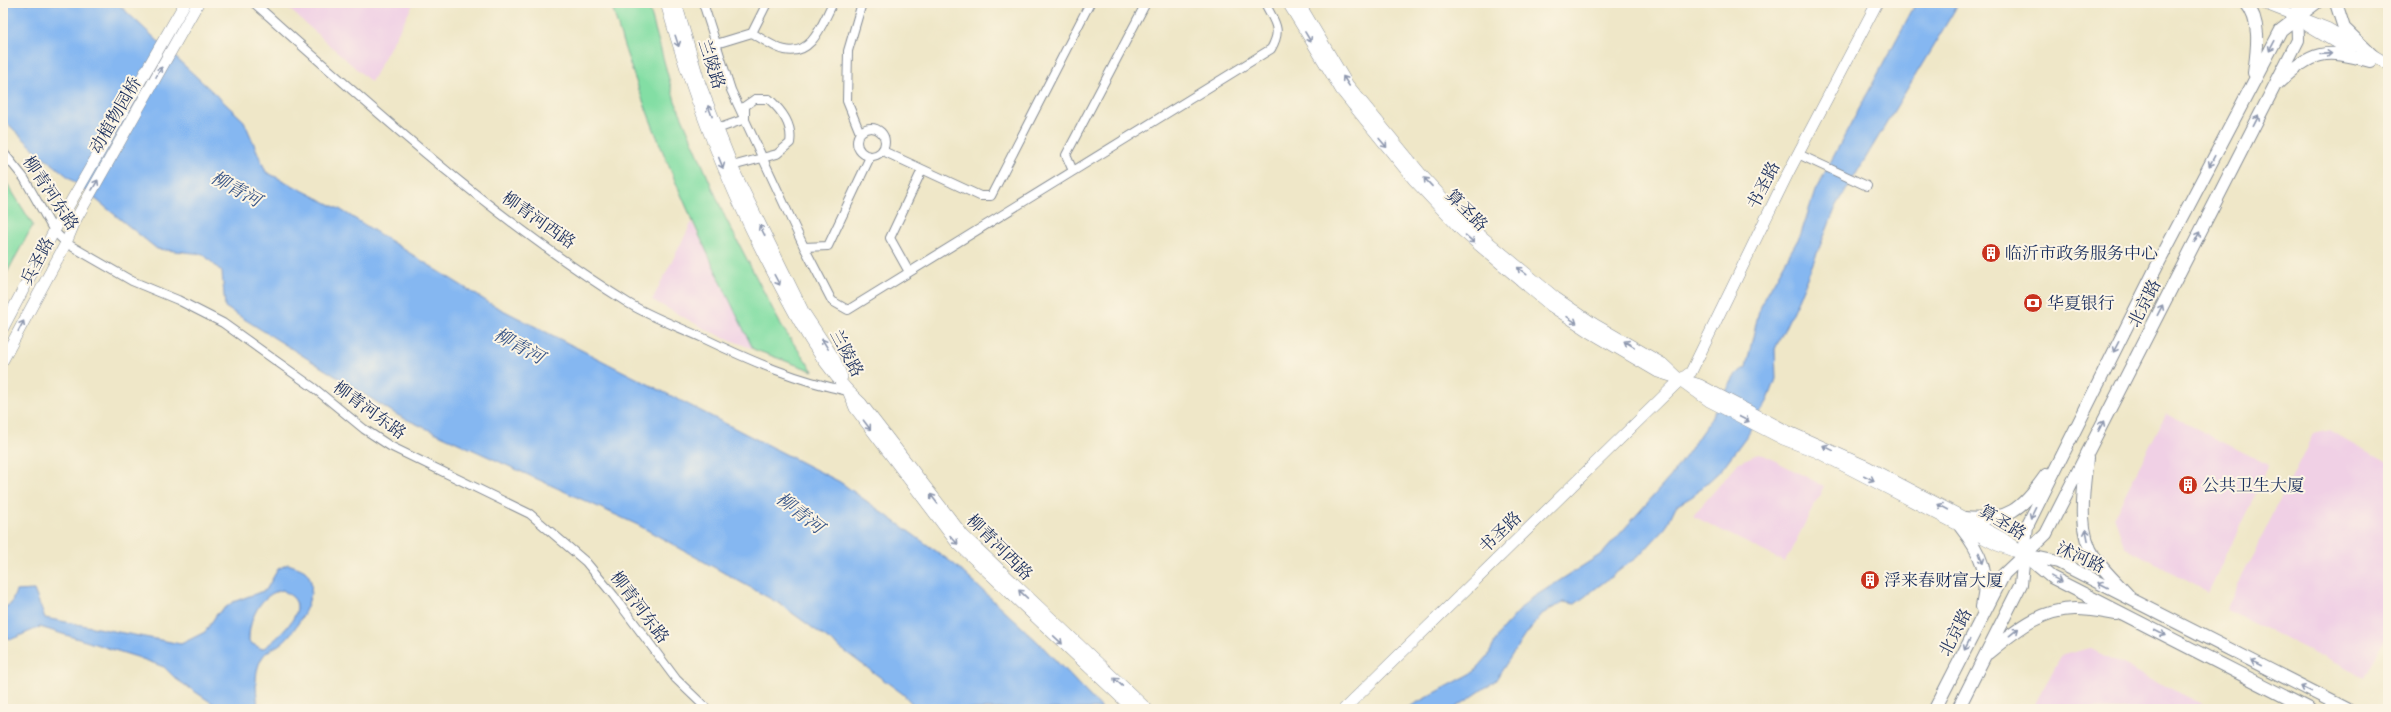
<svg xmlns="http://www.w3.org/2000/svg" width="2391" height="712" font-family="'Sorts Mill Goudy','Noto Serif SC',serif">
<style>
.built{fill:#f0d0e5}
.green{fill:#83dea4;stroke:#4f8681}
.water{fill:#85b7f1;stroke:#5073a8;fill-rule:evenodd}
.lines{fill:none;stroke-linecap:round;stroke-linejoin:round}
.street-casing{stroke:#858b93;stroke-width:10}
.secondary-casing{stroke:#858b93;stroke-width:12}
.primary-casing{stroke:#858b93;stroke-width:14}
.street{stroke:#fff;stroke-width:8}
.secondary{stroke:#fff;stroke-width:11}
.primary{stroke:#fff;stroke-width:12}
.oneway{stroke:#8d97ae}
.labels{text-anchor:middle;stroke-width:4;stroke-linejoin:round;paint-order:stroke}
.street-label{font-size:17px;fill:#1b2f5e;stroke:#fcf5e5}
.poi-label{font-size:17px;fill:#1b2f5e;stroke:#fcf5e5;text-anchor:start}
.water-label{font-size:18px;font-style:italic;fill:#3b588a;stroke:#fcf5e5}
</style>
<rect width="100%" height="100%" fill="#fcf5e5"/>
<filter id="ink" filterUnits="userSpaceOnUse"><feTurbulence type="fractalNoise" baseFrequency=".025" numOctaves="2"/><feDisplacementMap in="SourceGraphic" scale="8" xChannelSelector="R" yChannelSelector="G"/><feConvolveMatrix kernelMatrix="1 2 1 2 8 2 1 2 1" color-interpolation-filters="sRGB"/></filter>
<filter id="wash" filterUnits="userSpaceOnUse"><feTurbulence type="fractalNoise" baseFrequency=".012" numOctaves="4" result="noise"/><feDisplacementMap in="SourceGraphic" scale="16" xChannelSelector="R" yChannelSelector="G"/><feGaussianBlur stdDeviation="0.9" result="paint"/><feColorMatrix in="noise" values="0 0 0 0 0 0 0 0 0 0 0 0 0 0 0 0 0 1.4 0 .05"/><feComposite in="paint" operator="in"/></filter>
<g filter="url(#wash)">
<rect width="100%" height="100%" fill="#efe7c8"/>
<path class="built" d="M286,3h128l-43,79 -85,-76z
M692,222l61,127 -44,-18 -57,-31z
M2166,414l103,51 -61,128 -84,-47 -10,-30z
M2329,430l59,33v169l-23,46 -139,-69 87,-175z
M1760,453l64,33 -39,76 -92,-46 46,-54z
M2089,648l123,61h-180l29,-53z"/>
<path class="green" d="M611,3h37l27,98 50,116 57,110 31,44 -60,-22c-54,-112 -108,-225 -142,-346z
M3,177l30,48 -30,55z"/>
<path class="water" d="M3,3h114l127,118 22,51 75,38 150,94 349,178 114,82 85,79 63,66h-185l-14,-15 -123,-90 -142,-79 -239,-109 -174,-109 -3,-35 -19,-18 -46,-5 -123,-100 -31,-30z
M1916,3h43l-123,204 -38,93 -23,49 1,30 -8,21 -20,34 -27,36 -28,26 -17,10 -10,21 -25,27 -66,50 -12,-2 -21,12 -19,24 -28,43 -41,28h-49l69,-37 14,-16 12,-24 29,-32 74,-47 68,-77 37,-53 28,-49 10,-7 14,-61 41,-72 14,-43z
M288,564c5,2 13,4 17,7 18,16 -6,55 -19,68 -6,7 -17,10 -22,16 -12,16 -7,37 -6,54h-37l-45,-30 -12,-12 -27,-10 -97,-30 -28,12 -9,-2v-29l8,-4 5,-13 18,-1 11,28 136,26 24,-12 12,-18 16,-12 33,-12 12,-21zM283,590c3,3 10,6 12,10 10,15 -22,43 -33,49l-13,-7c-1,-21 11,-49 34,-52z"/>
</g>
<g filter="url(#ink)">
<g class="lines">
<defs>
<path id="street" d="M254,3c119,106 238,215 374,300 23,14 51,24 75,35 48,23 94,43 145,53
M703,3l28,87 73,157 28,54 16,9 423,-261c12,-21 3,-27 -6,-46
M752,33l15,-30
M716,44l36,-11c9,5 22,15 33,17 28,6 37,-27 48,-47
M857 142a14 14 0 1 1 28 0a14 14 0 1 1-28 0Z
M717,129l28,-10v-13l10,-7h14c13,12 24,26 21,44l-13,11 -45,12
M860,133l-13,-32 1,-50 14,-48
M883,151l97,45h11l99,-193
M3,152l21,26 30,53 12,12 66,38 46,19 45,23 91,65 50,41 26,17 140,68 56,48 28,34 62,83 31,30
M1798,154l69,32
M1073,171l-7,-16 80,-152
M804,247l24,-1 42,-89
M909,272l-19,-34 32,-68"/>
<path id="secondary" d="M666,3c26,94 62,184 107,270 24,46 49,95 88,130l102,132 184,174
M676,3l24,81 36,91 67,136 31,47 8,19
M1288,3l53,87 73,90 47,50 90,76 39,26 68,40 42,13 87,46 81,36 133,70 24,18
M1299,3l49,82 73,89 46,50 89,74 38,26 69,40 17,16 29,21 74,38 34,13 64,33 116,60 16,6
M2263,3l64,25 61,36
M2308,26l42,25
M3,328l51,-97 131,-228
M3,360l63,-117 10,-24 122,-216
M849,393l6,15 101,134 177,167
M1344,709l336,-329 11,-8 96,-197 90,-172"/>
<path id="primary" d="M2246,3c16,19 11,47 8,70
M2336,3l8,25 30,29
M2278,83c35,-32 46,-35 92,-22
M2087,458c-3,31 -11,72 8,100 9,13 22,25 33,37
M1964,518c44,4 58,-9 82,-43
M1960,526c21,27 30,46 22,81
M2025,555l33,7 289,147
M2026,556l25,21 258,132
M1988,653c26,-21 53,-45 89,-44 13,0 26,3 39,5
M1935,709l69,-135 42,-40 252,-494 -1,-37
M1958,709l63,-125 6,-58 132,-264 122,-232 35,-27"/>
</defs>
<use href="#street" class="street-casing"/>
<use href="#secondary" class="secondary-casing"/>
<use href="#primary" class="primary-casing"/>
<use href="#street" class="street"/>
<use href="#secondary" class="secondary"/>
<use href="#primary" class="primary"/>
</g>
<defs><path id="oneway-shaft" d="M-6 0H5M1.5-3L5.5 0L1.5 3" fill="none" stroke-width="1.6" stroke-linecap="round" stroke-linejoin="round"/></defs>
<g class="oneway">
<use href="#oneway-shaft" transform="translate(1308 37) rotate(59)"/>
<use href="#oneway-shaft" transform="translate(677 41) rotate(72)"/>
<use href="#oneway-shaft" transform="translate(2272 46) rotate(118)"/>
<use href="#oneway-shaft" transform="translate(2326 54) rotate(-4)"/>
<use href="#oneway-shaft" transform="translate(159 72) rotate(-60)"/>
<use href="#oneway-shaft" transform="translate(1346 81) rotate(-123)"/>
<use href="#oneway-shaft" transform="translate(710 111) rotate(-111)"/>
<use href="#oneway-shaft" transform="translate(2256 121) rotate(-63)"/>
<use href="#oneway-shaft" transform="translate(1383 143) rotate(50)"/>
<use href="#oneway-shaft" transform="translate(2212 161) rotate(118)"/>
<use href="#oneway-shaft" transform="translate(721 163) rotate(68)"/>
<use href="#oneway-shaft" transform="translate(1428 182) rotate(-133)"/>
<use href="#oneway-shaft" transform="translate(95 185) rotate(-60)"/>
<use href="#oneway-shaft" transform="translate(762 230) rotate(-117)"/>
<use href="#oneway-shaft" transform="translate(2197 237) rotate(-63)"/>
<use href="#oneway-shaft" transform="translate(1470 239) rotate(41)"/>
<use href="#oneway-shaft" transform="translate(1522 271) rotate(-142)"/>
<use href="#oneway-shaft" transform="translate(777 280) rotate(62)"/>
<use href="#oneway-shaft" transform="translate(2160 310) rotate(-63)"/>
<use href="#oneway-shaft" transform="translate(1572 320) rotate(34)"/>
<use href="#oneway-shaft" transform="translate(21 326) rotate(-62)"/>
<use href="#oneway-shaft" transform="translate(825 344) rotate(-122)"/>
<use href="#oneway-shaft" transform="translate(1629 344) rotate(-150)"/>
<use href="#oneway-shaft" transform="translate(2116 347) rotate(117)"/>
<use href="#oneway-shaft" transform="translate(1744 419) rotate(27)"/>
<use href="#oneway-shaft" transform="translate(867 425) rotate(53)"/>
<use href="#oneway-shaft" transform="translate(2101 426) rotate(-63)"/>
<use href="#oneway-shaft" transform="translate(1828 448) rotate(-154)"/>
<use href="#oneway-shaft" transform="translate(1869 478) rotate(27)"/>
<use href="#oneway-shaft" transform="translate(934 499) rotate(-127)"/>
<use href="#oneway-shaft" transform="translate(1943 507) rotate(-152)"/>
<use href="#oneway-shaft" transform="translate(2033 513) rotate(116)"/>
<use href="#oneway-shaft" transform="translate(2087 535) rotate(-101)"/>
<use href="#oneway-shaft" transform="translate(954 540) rotate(48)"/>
<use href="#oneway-shaft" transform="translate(1981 558) rotate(70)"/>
<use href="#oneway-shaft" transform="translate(2056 579) rotate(29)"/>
<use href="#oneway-shaft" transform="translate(2103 585) rotate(-153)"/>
<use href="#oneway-shaft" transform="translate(1023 594) rotate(-137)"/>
<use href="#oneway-shaft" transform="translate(2014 632) rotate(-39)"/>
<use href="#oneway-shaft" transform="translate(2160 633) rotate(27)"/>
<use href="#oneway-shaft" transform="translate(1058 640) rotate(43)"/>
<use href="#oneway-shaft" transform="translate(1967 645) rotate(117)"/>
<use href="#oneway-shaft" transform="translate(2256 663) rotate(-153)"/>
<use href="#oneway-shaft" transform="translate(1118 682) rotate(-137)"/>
<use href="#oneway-shaft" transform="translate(2306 689) rotate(-154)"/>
</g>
</g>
<defs>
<symbol id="building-disc" viewBox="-11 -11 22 22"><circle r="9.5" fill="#c8321e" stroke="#fcf5e5"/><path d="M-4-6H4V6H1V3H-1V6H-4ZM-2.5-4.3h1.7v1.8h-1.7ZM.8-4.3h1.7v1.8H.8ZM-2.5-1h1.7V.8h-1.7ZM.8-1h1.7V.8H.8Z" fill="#fff"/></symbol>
<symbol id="bank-disc" viewBox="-11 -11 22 22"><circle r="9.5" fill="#c8321e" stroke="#fcf5e5"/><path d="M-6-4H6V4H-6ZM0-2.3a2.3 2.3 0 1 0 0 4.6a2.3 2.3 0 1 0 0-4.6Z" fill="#fff"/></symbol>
</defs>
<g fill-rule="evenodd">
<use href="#building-disc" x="1980" y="242" width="22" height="22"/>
<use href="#bank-disc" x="2022" y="292" width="22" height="22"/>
<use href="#building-disc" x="2177" y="474" width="22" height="22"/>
<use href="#building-disc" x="1859" y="569" width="22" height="22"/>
</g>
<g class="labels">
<g class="street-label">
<text transform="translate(712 64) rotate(72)" y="6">兰陵路</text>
<text transform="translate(115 115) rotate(-60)" y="6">动植物园桥</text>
<text transform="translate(1763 185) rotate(-63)" y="6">书圣路</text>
<text transform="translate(51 193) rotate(56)" y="6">柳青河东路</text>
<text transform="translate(1467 210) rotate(45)" y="6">算圣路</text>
<text transform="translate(539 220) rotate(35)" y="6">柳青河西路</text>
<text transform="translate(37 261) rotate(-62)" y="6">兵圣路</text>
<text transform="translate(2144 303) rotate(-63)" y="6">北京路</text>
<text transform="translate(847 353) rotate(62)" y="6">兰陵路</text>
<text transform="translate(370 410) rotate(36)" y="6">柳青河东路</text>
<text transform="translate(2003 522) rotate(31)" y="6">算圣路</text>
<text transform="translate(1500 532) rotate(-44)" y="6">书圣路</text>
<text transform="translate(1000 547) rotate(45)" y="6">柳青河西路</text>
<text transform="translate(2081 557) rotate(24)" y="6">沭河路</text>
<text transform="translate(640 607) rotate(53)" y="6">柳青河东路</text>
<text transform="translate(1955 632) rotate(-63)" y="6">北京路</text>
</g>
<g class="poi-label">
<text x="2005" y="259">临沂市政务服务中心</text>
<text x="2047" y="309">华夏银行</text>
<text x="2202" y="491">公共卫生大厦</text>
<text x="1884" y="586">浮来春财富大厦</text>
</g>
<g class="water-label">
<text transform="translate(236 189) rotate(29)" y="6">柳青河</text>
<text transform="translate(519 346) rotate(29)" y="6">柳青河</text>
<text transform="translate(800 513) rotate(38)" y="6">柳青河</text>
</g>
</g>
<rect width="2391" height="712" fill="none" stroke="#fcf5e5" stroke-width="16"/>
</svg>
